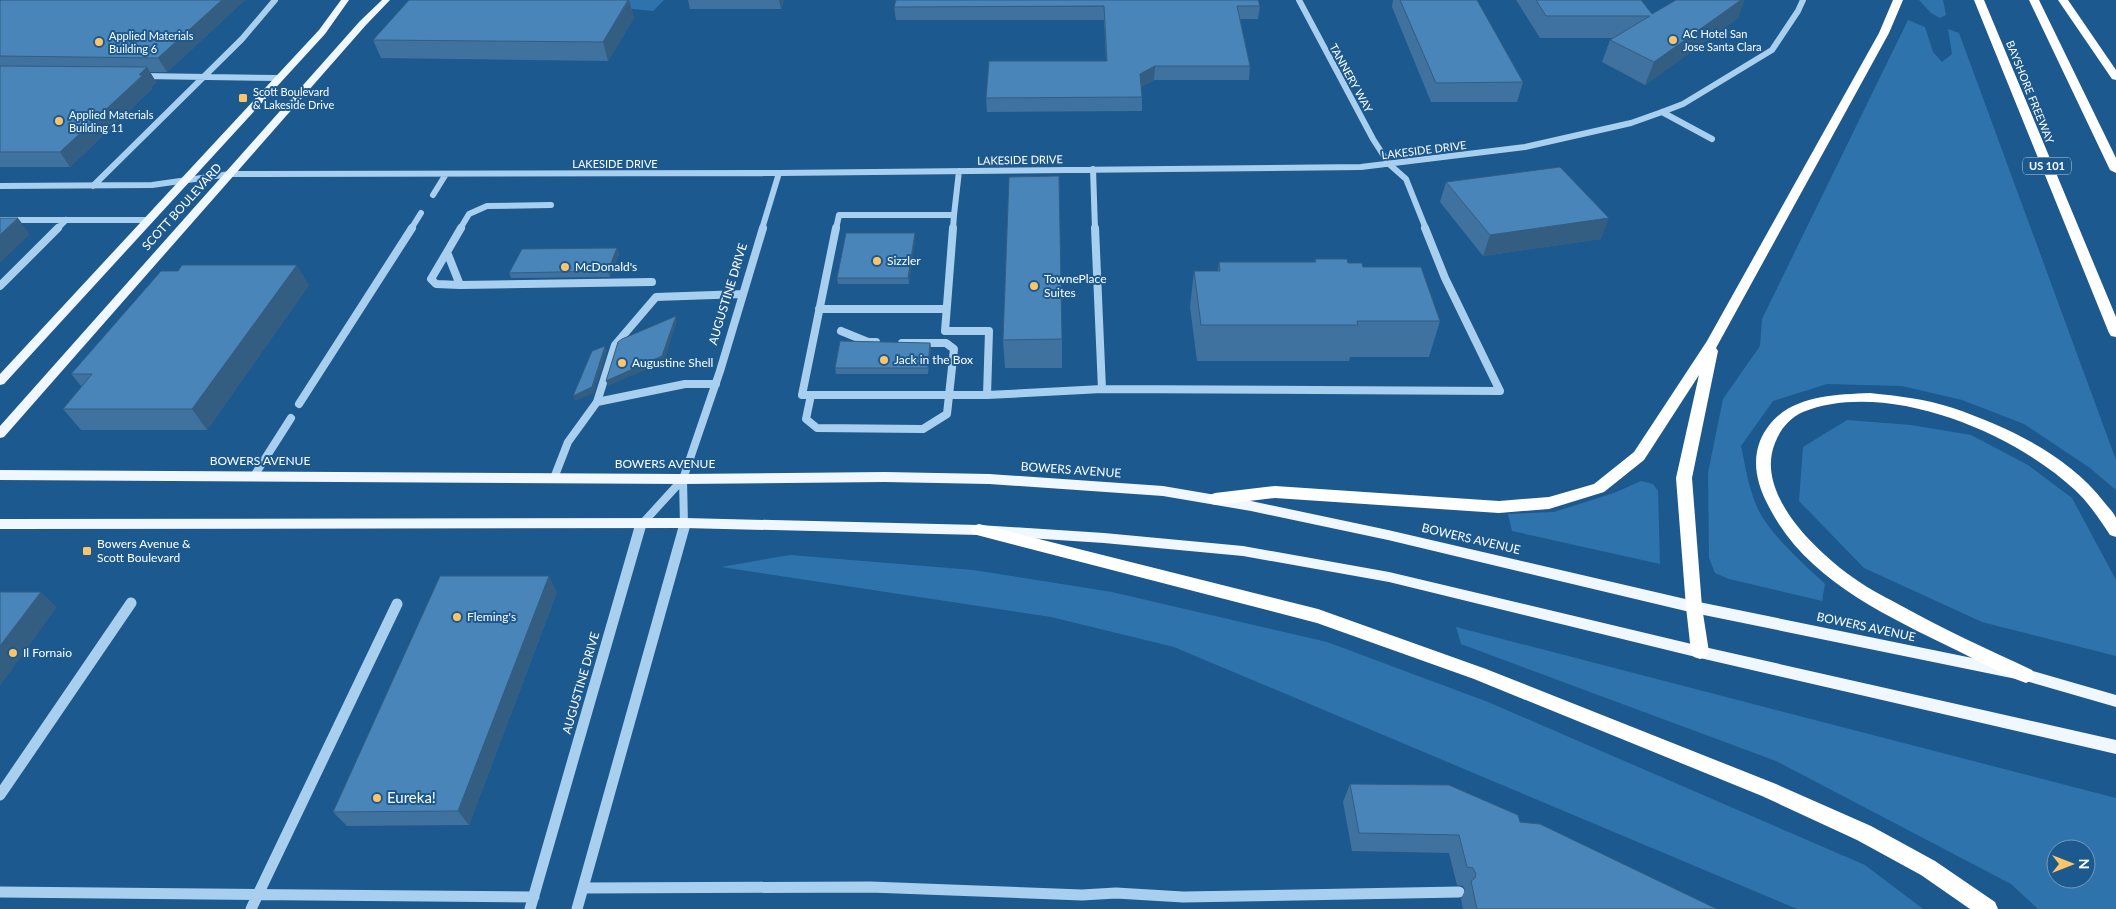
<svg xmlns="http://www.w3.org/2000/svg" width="2116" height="909" font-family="Lato,sans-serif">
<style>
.green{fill:#2f73ac;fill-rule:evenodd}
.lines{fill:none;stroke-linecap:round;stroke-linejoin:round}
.minor-far2{stroke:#a9cfee;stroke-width:6}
.minor-far1{stroke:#a9cfee;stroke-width:8}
.minor{stroke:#a9cfee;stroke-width:11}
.major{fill:#f0f7ff;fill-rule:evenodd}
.highway{fill:#fff;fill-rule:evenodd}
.wall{fill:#3f729e}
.shaded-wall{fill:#335d81}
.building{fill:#4985b8;stroke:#335d81}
.poi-dot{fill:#fec467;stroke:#1c598e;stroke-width:2}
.labels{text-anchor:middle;stroke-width:4;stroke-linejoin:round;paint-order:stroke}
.far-poi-label{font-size:11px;fill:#fff;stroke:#1c598e;text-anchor:start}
.far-street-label{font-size:11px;fill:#fff;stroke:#1c598e}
.shield{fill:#1c598e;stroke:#bbcddd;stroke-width:1}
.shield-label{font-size:11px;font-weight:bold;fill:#fff}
.street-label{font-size:12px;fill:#fff;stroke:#1c598e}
.poi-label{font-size:12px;fill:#fff;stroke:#1c598e;text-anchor:start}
.near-poi-label{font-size:15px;fill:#fff;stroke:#1c598e;text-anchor:start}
</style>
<rect width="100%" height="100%" fill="#1c598e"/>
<path class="green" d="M597,0h67l-11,11 -61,-6z
M1919,0h24l3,15 -6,3 -9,-5z
M1908,20l17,7 8,25 9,10 10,-8 -4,-25 11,4 157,427v30l-26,-22 -66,-44 -62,-24 -60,-14 -75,-2 -54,17 -32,45c4,18 7,39 14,56 10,29 48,61 70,82l-3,17 -93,-22 -14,-6 -6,-15 -1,-85 15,-74 37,-53 2,-27z
M1847,420l64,5 60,10 57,30 44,33 44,82v76l-134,-34 -118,-54 -65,-67 4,-54z
M1641,481l12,3 5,7 2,73 -148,-33 -4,-17 46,-2 60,-19z
M790,555l183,15 139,22 215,50 161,60 377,163 58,44h-126l-623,-262 -123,-30 -330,-50z
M1456,627l660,171v111h-78l-27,-25 -235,-123 -315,-117zM2056,849h30v30h-30z"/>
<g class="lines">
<path class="minor-far2" d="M1299,0l74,139 16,25 17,15 20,50
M143,76l136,2
M1662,112l50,27
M1093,169l2,60
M0,186l152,-1 78,-11 549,-1 582,-6 164,-20 106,-24 31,-11 21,-8 89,-54 26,-39 5,-11
M93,186l149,-147 33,-39
M433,195l13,-21
M0,220h148
M57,229l9,-9
M411,229l10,-16
M460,229l9,-15 18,-8 64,-1
M762,229l17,-56
M836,229l3,-14h115l5,-44
M953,229l1,-14"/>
<path class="minor-far1" d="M461,228l-14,24 13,33 192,-3
M836,228l-34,167h185l115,-6 398,2 -55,-113 -20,-50
M953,228l-8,103h44l-2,64
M1095,228l7,161
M447,252l-16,27 5,5 24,1
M0,286l58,-58
M819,309h127
M841,331l27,11h8
M811,395l-5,24 11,9 106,1 24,-15 7,-65 -8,-6h-44
M597,402l88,-18h31
M299,404l113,-176
M254,476l37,-58
M554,478l14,-36 29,-40 18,-57 41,-48 87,-3
M641,525l42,-46
M684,525l-1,-46 37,-108 43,-143"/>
<path class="minor" d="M0,795l131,-192
M583,888l287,-1 212,8 34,-2 67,4 276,-5
M0,892l534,5
M251,909l146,-305
M530,909l111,-385
M577,909l108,-385"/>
<path class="major" d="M341,0h8l-24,34 -321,350 -4,1v-11l319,-344z
M382,0h8l-24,25 -362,412 -4,1v-12l360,-405z
M0,470l683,4 202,-2 104,2 174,12 88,15 137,29 306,71 332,68 90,26v12l-90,-26 -332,-68 -306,-73 -137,-29 -88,-15 -174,-12 -104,-2 -202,2 -683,-4z
M685,518l294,7 125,8 139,13 146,26 311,74 416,94v14l-416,-96 -311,-76 -146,-26 -139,-13 -125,-8 -294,-7 -685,1v-10z"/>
<path class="highway" d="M1893,0h10l-14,33 -173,315 2,3 -26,127 10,129 7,45 -3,5 -6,2 -6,-2 -3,-5 -5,-45 -10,-129 23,-103 -55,85 -40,32 -55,17 -50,4 -224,-15 -60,7 -5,-2 -3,-4 3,-4 5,-2 60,-7 224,15 50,-4 45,-13 40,-32 73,-111 172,-308z
M1974,0h10l132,317v20l-5,-1 -2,-3z
M2029,0h10l77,158v15l-6,-3z
M2058,0h10l48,70v10l-4,-1z
M1870,393c28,3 56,6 83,15 55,19 115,47 151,94 4,5 10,11 12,16 0,5 0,14 0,19l-6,-2c-10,-15 -21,-32 -35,-45 -62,-58 -189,-111 -272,-78 -14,6 -23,18 -28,31 -20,49 37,104 73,131 16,12 33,21 50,30 43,24 89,45 134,66l3,5 -3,5 -6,3c-25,-9 -49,-23 -72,-34 -71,-35 -151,-71 -187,-146 -10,-20 -15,-41 -7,-62 19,-45 68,-46 110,-48z
M979,524l339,85 168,60 290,115 95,42 64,35 60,41 3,7h-28l-49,-34 -64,-35 -95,-44 -288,-117 -157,-56 -344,-89 -2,-4 2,-4z"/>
</g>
<path class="wall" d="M1,0h244l-78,72h-17l6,10 -5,5 1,2 -82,78h-70v-166z
M629,0l5,18 -26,43 -227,-3 -8,-18z
M688,0h96l-3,9h-91z
M1393,0h84l46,82 -6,20h-86l-39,-95z
M1516,0h125l11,14 86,4 -93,67 -43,-23 8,-22 4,-2h-74z
M1260,6l-2,13h-18l10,47 -1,14h-95l-13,7 1,10v14l-155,1 -1,-14 120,-37 -2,-41h-208l-2,-13z
M1446,182l155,57 -118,17 -43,-54z
M915,233v6l-6,45h-71l-1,-6z
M617,248l2,6 -9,23 -99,1 -2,-5z
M1315,259l33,4 15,4 77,54 -11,36h-79l-1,4h-152l-7,-54 4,-36h24l1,-9h95z
M178,271l131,14 -102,145h-126l-18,-21 19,-22 -11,-13z
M1062,339v29h-57l-2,-28z
M930,343l1,6 -3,25h-92l-1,-6z
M557,592l-88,233 -122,1 -14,-14z
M1350,784l170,38 197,87h-254l-2,-10 4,-9 -2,-4 -6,-1 -8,-32 -97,-2 -9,-49z"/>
<path class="shaded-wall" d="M222,0h23l-78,72 -9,-14z
M629,0l5,18 -26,43 -5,-19z
M779,0h5l-3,9z
M1741,0h4l-7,18 -93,67 9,-23z
M1155,66l-1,14 -15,8 1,-14z
M147,67l9,15 -5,5 1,2 -82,78 -10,-15z
M18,218l12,16 -30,29v-28z
M1609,218l-8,21 -118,17 7,-21z
M915,233v6l-6,45 -1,-6z
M617,248l2,6 -9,23 -2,-6z
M297,265l12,20 -102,145 -15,-21z
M676,316l1,5 -13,41 -56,24 -2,-5z
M930,343l1,6 -3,25v-6z
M605,346l2,5 -13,42 -19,8 -2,-5z
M549,576l8,16 -88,233 -11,-14z
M41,592l16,15 -57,79v-40z"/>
<path class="building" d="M1,0h221l-64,58 -158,-2v-55z
M409,0h219l-25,42 -230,-2z
M896,0h362l2,6h-23l13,60h-95l-15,8 2,23 -156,1 3,-37h118l-3,-55 -210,1z
M1400,0h77l46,82 -87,1z
M1536,0h105l11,14 24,-14h65l-87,62 -44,-22 40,-24h-104z
M0,66l147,1 -8,8h4l-83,77h-60z
M1560,167l49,51 -119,17 -44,-53z
M1059,176l3,163 -59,1 6,-163z
M0,218h18l-18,17z
M846,233h69l-7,45h-71z
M617,248l-9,23 -99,2 13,-24z
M1315,259h32l1,4h14l1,4h58l19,54h-83l1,4h-157l-7,-54h26l-1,-9h97z
M182,265h115l-105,144h-129l29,-35h-21l90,-103h17z
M676,316l-14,40 -56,25 12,-39 4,-3z
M840,341l90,2 -2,25h-93z
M605,346l-13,41 -19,9 19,-45z
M440,576h109l-91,235 -125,1z
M0,592h41l-41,54z
M1350,784l99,1 69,30 2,7 20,2 177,85h-240l-6,-28 4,-3 1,-4 -3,-6 -6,-1 -8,-32 -100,-2z"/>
<g class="poi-dot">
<circle cx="1673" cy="40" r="5"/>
<circle cx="99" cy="42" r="5"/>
<rect x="238" y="93" width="10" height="10" rx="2.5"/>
<circle cx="59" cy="121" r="5"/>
<circle cx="877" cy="261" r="5"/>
<circle cx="565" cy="267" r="5"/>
<circle cx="1034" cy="286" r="5"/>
<circle cx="884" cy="360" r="5"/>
<circle cx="622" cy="363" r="5"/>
<rect x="82" y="546" width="10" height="10" rx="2.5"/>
<circle cx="457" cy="617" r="5"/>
<circle cx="13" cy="653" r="5"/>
<circle cx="377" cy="798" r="5"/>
</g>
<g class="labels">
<g class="far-poi-label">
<text x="1683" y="38">AC Hotel San<tspan x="1683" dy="13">Jose Santa Clara</tspan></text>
<text x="109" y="40">Applied Materials<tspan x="109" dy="13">Building 6</tspan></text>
<text x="253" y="96">Scott Boulevard<tspan x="253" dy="13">&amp; Lakeside Drive</tspan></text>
<text x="69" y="119">Applied Materials<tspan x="69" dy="13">Building 11</tspan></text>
</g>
<g class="far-street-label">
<text transform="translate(1351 78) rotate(61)" y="4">TANNERY WAY</text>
<text transform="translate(2030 92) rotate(68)" y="4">BAYSHORE FREEWAY</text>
<text transform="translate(1424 150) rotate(-7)" y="4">LAKESIDE DRIVE</text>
<text transform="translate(1020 160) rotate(-1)" y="4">LAKESIDE DRIVE</text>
<text x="615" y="168">LAKESIDE DRIVE</text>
</g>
<rect class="shield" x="2023" y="157.5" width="48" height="17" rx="4"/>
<g class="shield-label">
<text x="2047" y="170">US 101</text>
</g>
<g class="street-label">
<text transform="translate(182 207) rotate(-48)" y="4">SCOTT BOULEVARD</text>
<text transform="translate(728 294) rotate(-73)" y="4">AUGUSTINE DRIVE</text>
<text x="260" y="465">BOWERS AVENUE</text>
<text x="665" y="468">BOWERS AVENUE</text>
<text transform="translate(1071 470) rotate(4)" y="4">BOWERS AVENUE</text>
<text transform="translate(1471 539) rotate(13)" y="4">BOWERS AVENUE</text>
<text transform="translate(1866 627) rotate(12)" y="4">BOWERS AVENUE</text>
<text transform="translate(581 683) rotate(-74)" y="4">AUGUSTINE DRIVE</text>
</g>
<g class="poi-label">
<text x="887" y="265">Sizzler</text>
<text x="575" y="271">McDonald's</text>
<text x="1044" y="283">TownePlace<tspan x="1044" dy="14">Suites</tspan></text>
<text x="894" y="364">Jack in the Box</text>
<text x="632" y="367">Augustine Shell</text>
<text x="97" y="548">Bowers Avenue &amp;<tspan x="97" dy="14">Scott Boulevard</tspan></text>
<text x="467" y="621">Fleming's</text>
<text x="23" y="657">Il Fornaio</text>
</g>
<g class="near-poi-label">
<text x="387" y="803">Eureka!</text>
</g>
</g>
<g transform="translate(2071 864) rotate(90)"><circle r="24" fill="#1c598e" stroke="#779bbb"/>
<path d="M0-4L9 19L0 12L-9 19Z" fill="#fec467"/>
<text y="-8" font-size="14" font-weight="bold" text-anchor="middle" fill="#ffffff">N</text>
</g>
</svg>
